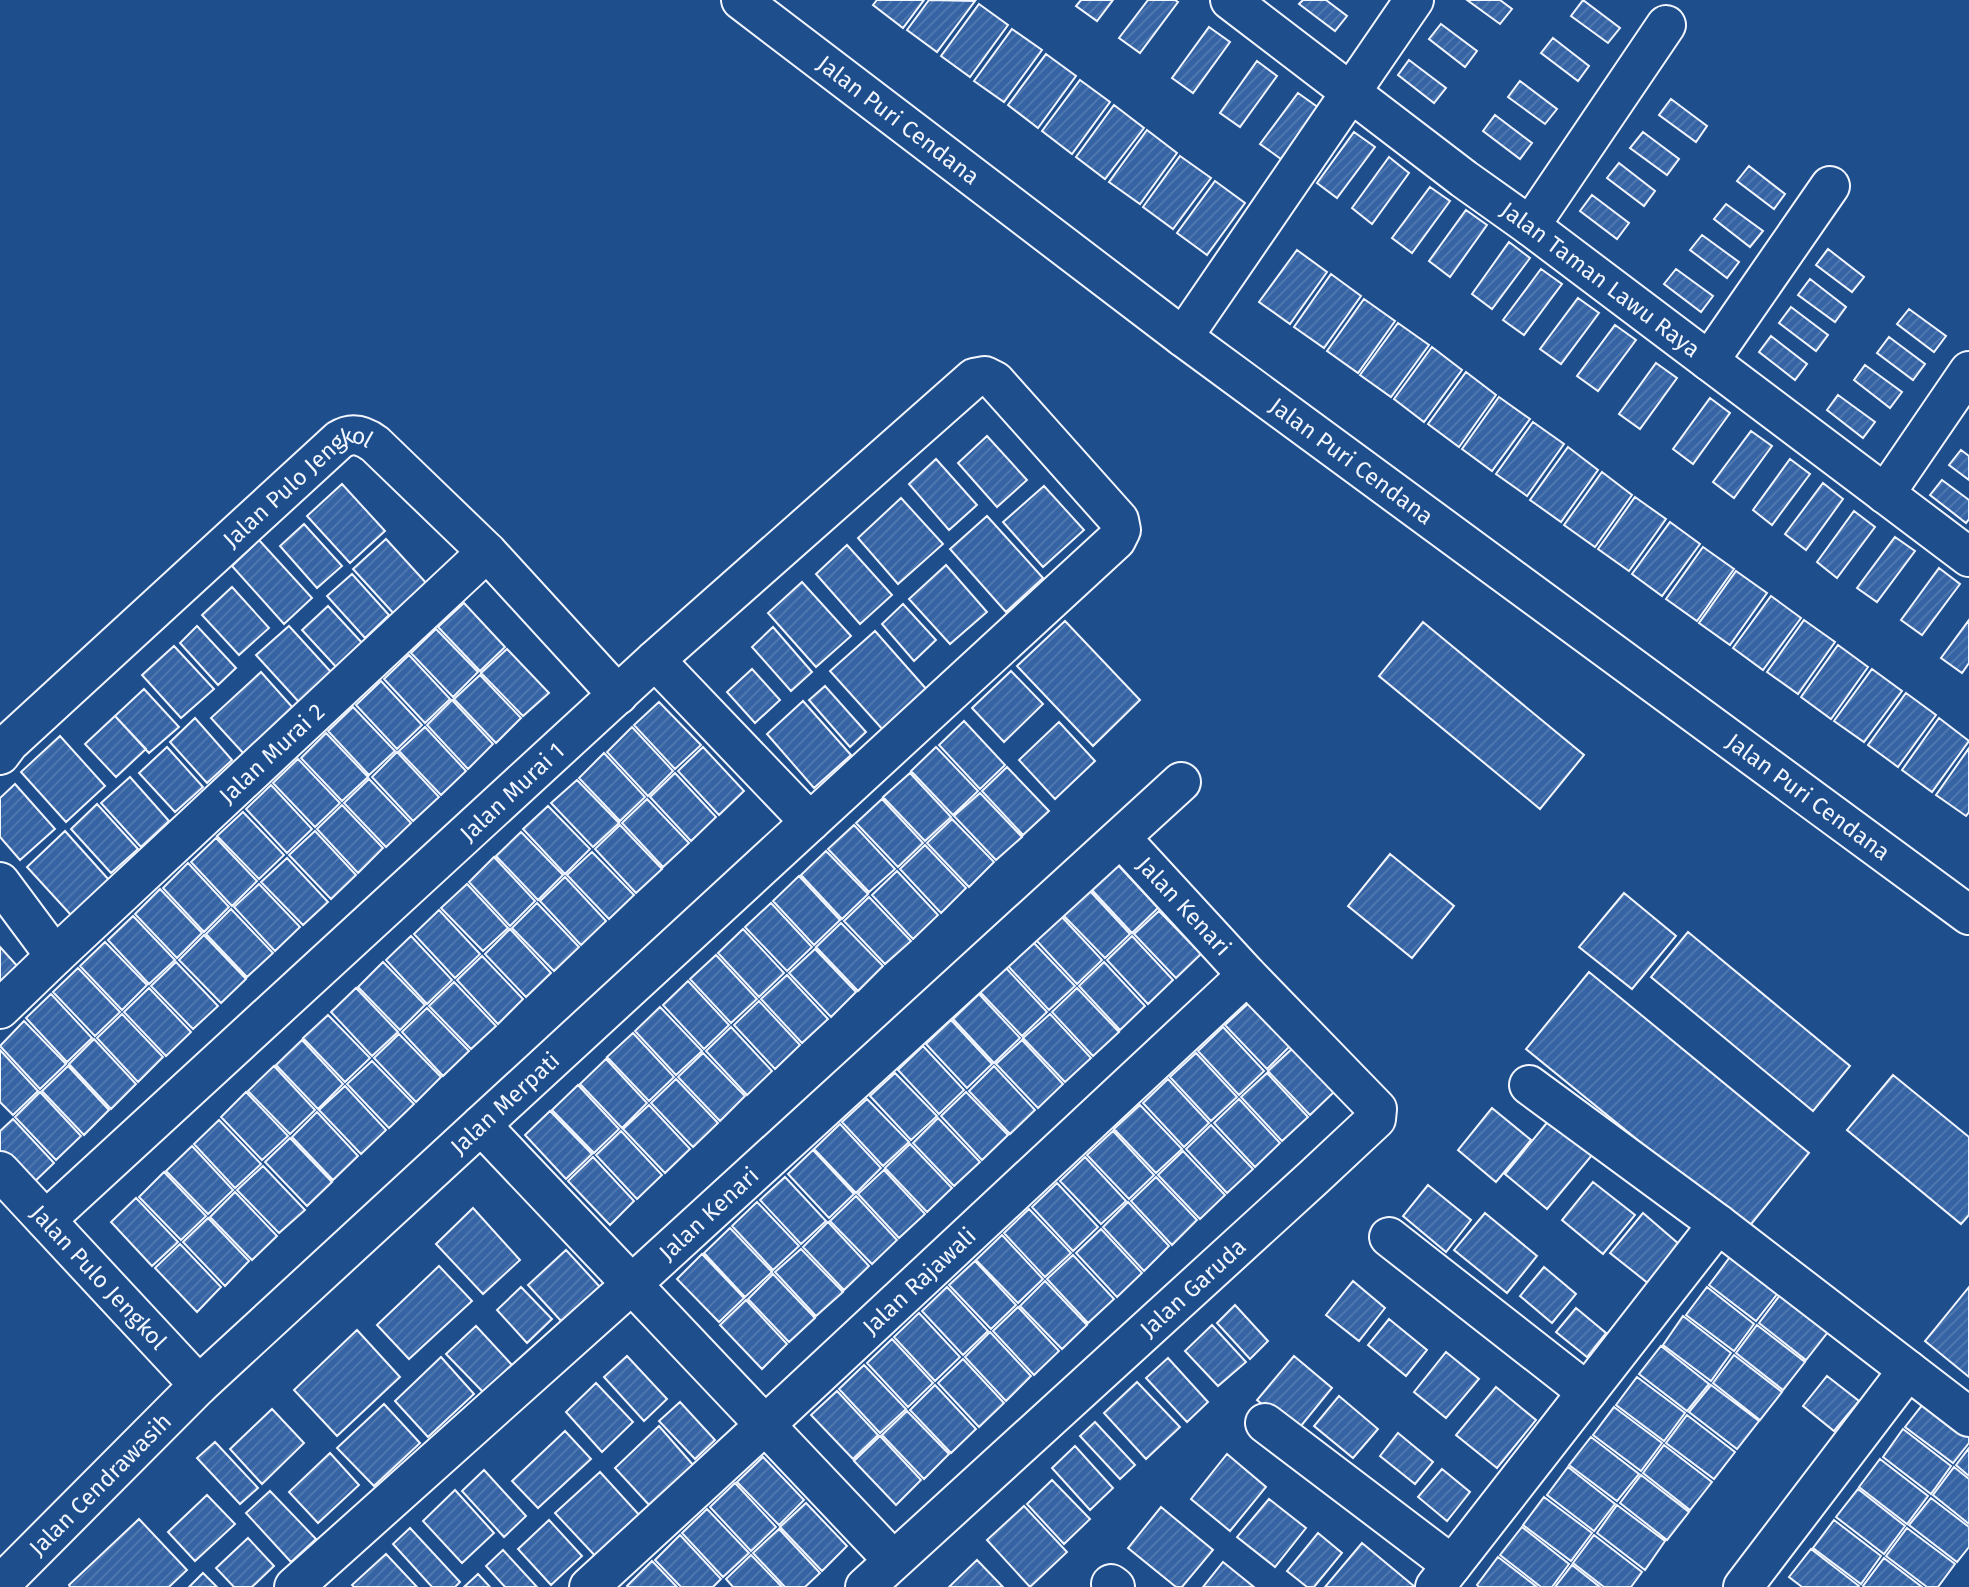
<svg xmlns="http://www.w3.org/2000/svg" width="1969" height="1587" font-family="'Fira Sans',sans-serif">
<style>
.building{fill:url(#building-hatch);stroke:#f2f6ff;stroke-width:2}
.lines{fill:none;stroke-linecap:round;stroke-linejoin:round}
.street-casing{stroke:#f2f6ff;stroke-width:42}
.street{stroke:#1f4e8c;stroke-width:38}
.labels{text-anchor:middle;stroke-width:5;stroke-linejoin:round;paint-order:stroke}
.street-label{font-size:23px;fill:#f2f6ff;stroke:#1f4e8c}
</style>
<defs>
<pattern id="building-hatch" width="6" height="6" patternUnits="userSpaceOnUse" patternTransform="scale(1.75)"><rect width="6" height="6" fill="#3563a3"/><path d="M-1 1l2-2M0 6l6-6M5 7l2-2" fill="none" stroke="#537ab1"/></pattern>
</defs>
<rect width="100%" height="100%" fill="#1f4e8c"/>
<path class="building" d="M877,0h47l-21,28 -30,-23z
M929,0l46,1 -38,51 -30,-22z
M1081,0h32l-16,21 -21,-15z
M1148,0h27l3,2 -38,51 -21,-15z
M1303,0h23l21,16 -12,15 -36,-27z
M1467,0h33l12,9 -12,15z
M1583,0l37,28 -12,15 -37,-27z
M979,4l29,21 -38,52 -29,-21z
M1441,24l36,27 -12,16 -36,-28z
M1209,27l21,15 -37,51 -21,-15z
M1012,29l30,21 -38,52 -30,-21z
M1553,38l36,28 -11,15 -37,-28z
M1046,54l30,22 -38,52 -30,-23z
M1409,60l37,28 -12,15 -36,-28z
M1257,61l20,15 -37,51 -20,-14z
M1080,80l30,22 -38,52 -30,-23z
M1520,81l37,28 -12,15 -37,-27z
M1298,93l21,15 -38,51 -21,-15z
M1671,99l36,27 -11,16 -37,-27z
M1114,105l30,23 -39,51 -29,-22z
M1495,115l37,28 -12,16 -37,-28z
M1147,130l30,23 -37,51 -31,-22z
M1354,132l21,15 -38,51 -20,-15z
M1643,132l36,27 -12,16 -37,-27z
M1180,156l31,22 -38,51 -30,-22z
M1389,157l20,16 -37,51 -20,-16z
M1619,163l36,28 -11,15 -37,-28z
M1749,166l36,28 -11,15 -37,-28z
M1215,181l30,22 -38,52 -30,-22z
M1430,187l20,14 -38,52 -20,-15z
M1592,195l37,28 -12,16 -37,-28z
M1726,204l37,27 -13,16 -36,-28z
M1466,210l21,15 -37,52 -21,-16z
M1702,235l37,27 -12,16 -37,-28z
M1509,242l21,16 -38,51 -20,-15z
M1828,249l36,28 -12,15 -36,-27z
M1297,250l30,22 -37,52 -31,-22z
M1541,269l21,15 -38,51 -21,-15z
M1676,269l37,27 -12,16 -37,-28z
M1331,274l30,22 -37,52 -30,-21z
M1810,279l36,28 -11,15 -37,-27z
M1578,298l21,15 -38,51 -21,-15z
M1364,299l31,22 -37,52 -31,-22z
M1791,307l37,28 -12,16 -37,-28z
M1909,309l37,27 -12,16 -37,-28z
M1398,323l31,22 -38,52 -31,-22z
M1615,325l21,15 -38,51 -21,-15z
M1771,336l36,28 -12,16 -36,-28z
M1889,337l36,27 -12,16 -36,-27z
M1432,347l30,23 -38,52 -30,-23z
M1656,363l21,15 -37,51 -21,-15z
M1865,365l37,27 -12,16 -36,-28z
M1466,372l30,23 -37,52 -31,-23z
M1838,395l37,27 -12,16 -36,-28z
M1499,397l31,22 -38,52 -30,-22z
M1710,398l20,15 -37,51 -20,-15z
M1533,422l31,22 -37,52 -31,-22z
M1751,431l21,15 -38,52 -21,-16z
M987,436l40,44 -30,27 -39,-44z
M1568,447l30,23 -37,52 -31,-22z
M1961,450l8,6v24l-20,-15z
M936,459l41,46 -28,25 -40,-46z
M1790,459l20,15 -38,51 -19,-15z
M1602,472l30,23 -37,52 -31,-22z
M1942,480l27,20v19l-3,4 -36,-28z
M1823,483l20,16 -37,51 -21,-16z
M342,484l43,47 -35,32 -43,-47z
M1044,486l40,44 -41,37 -40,-45z
M1635,497l31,22 -37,52 -31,-22z
M901,498l42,46 -45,40 -40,-46z
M1854,511l21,16 -38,51 -20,-16z
M987,516l56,62 -37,34 -56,-63z
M1670,522l30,22 -38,52 -30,-22z
M304,524l38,42 -25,22 -37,-42z
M1895,537l20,14 -38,51 -20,-14z
M386,539l42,46 -33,30 -42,-46z
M259,540l53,58 -28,26 -52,-58z
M847,545l45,50 -32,29 -44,-50z
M1703,547l31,22 -37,52 -31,-22z
M946,565l41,47 -37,32 -41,-45z
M1939,568l21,16 -38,51 -21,-15z
M1736,571l31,22 -37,52 -31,-22z
M352,574l37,41 -24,23 -38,-42z
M802,582l49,54 -35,31 -48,-54z
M232,587l37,41 -30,27 -37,-40z
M1771,596l30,22 -38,52 -30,-22z
M464,603l41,44 -25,24 -42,-44z
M903,604l33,36 -22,21 -32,-37z
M328,606l36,39 -26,24 -36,-39z
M1804,620l31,22 -37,52 -31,-22z
M1969,620v43l-7,10 -21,-15z
M1065,621l75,79 -47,46 -76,-80z
M1423,622l161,133 -44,54 -161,-133z
M197,626l39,42 -18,17 -38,-42z
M289,626l52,57 -32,30 -53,-58z
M773,627l39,45 -21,19 -39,-44z
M436,629l42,43 -25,25 -42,-44z
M875,631l53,60 -44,40 -54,-60z
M1838,645l30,22 -37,52 -30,-22z
M174,646l40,43 -33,29 -39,-43z
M507,649l42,44 -26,23 -42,-43z
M409,655l41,44 -25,24 -41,-44z
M752,669l28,31 -25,23 -28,-31z
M1872,669l30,22 -38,51 -30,-21z
M1011,671l32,33 -39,38 -32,-34z
M261,672l32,36 -49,46 -33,-36z
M480,675l41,43 -25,25 -42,-44z
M381,681l41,44 -25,24 -41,-44z
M825,686l41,46 -16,15 -41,-47z
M144,689l35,38 -30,26 -34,-37z
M1906,693l30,22 -38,52 -30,-22z
M452,700l41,44 -25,25 -41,-44z
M803,701l48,54 -37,33 -47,-54z
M659,702l42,43 -26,24 -41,-44z
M353,707l42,44 -26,24 -41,-44z
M115,716l31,33 -30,28 -31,-33z
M195,718l37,42 -25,23 -37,-41z
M1939,718l30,23 -37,51 -30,-22z
M964,721l41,44 -25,24 -41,-44z
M1059,722l36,39 -40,38 -36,-39z
M425,727l41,44 -25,24 -42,-44z
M632,727l41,44 -25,25 -41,-44z
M326,733l42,44 -26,24 -41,-43z
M60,736l45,50 -39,36 -45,-50z
M167,747l36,40 -28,25 -36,-39z
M703,747l41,44 -25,24 -41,-44z
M936,747l42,44 -25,24 -42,-44z
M1969,748v64l-3,4 -30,-21z
M397,752l42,45 -26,24 -41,-44z
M604,753l41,44 -25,24 -41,-43z
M298,759l42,44 -25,24 -42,-44z
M1007,767l42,44 -26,24 -41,-44z
M675,773l41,44 -25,24 -41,-44z
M910,773l41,44 -26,24 -42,-44z
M130,777l39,44 -28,26 -40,-44z
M369,779l42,44 -25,24 -42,-44z
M577,780l42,43 -26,24 -42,-44z
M15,784l40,45 -35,31 -20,-23v-39z
M271,785l41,44 -25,24 -41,-44z
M980,793l42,44 -26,23 -42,-44z
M647,799l42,44 -26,24 -41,-44z
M882,799l41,44 -25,24 -42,-44z
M97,804l41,45 -27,24 -40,-44z
M342,805l41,43 -25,25 -41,-44z
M548,806l42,43 -25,25 -42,-45z
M243,812l41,43 -25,24 -42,-43z
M952,819l42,43 -25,25 -42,-44z
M620,825l42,44 -26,24 -41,-44z
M854,825l41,44 -26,23 -41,-43z
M65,831l44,49 -38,35 -44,-48z
M315,831l41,44 -25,24 -42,-44z
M521,832l42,43 -25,25 -42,-44z
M216,838l41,43 -25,25 -41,-44z
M925,845l41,43 -25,25 -41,-44z
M826,851l42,43 -26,25 -41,-44z
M592,852l42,43 -25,24 -42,-44z
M1390,854l64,52 -42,52 -64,-52z
M494,857l41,44 -25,25 -41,-44z
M287,858l41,44 -25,23 -42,-43z
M188,863l41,44 -25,25 -41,-44z
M1117,864l41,44 -26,25 -41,-44z
M897,871l41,44 -25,24 -41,-44z
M799,876l41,44 -26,25 -41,-44z
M565,877l41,44 -25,24 -41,-44z
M259,884l41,43 -25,24 -41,-44z
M467,884l41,44 -25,23 -42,-43z
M160,889l42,44 -25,25 -42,-44z
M1089,890l41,44 -25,24 -42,-43z
M1624,893l52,43 -44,53 -53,-42z
M869,897l42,44 -26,23 -41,-43z
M537,903l42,44 -25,24 -42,-43z
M771,903l41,44 -25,24 -42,-44z
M231,909l42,44 -26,24 -41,-43z
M439,910l41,44 -25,24 -41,-44z
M1159,911l42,43 -25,24 -42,-44z
M133,916l42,44 -26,24 -41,-44z
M1061,916l41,44 -25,24 -41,-44z
M841,923l42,43 -25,25 -42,-44z
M510,929l41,44 -25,24 -41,-43z
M743,929l41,44 -25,24 -41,-44z
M1688,932l162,134 -37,45 -162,-134z
M204,935l42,44 -25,24 -42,-43z
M411,936l41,44 -25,24 -41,-44z
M1132,936l41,44 -25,24 -41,-44z
M105,942l42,43 -25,25 -42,-44z
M1033,942l42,44 -26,24 -41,-44z
M0,947l19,21 -19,17z
M815,949l41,43 -25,25 -42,-44z
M716,955l41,44 -26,24 -41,-44z
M482,956l41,43 -25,25 -41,-44z
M176,962l42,44 -25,23 -42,-43z
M383,962l42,43 -25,25 -42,-43z
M1104,962l41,44 -25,24 -41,-44z
M78,968l42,44 -25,24 -42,-44z
M1006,968l41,44 -25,24 -42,-44z
M1589,972l220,181 -62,76 -221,-180z
M787,975l41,44 -26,24 -41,-44z
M688,981l41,44 -25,24 -41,-44z
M454,982l42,44 -25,23 -42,-43z
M149,988l42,44 -25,24 -42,-44z
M356,988l42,44 -26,24 -41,-44z
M1077,988l42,44 -26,24 -41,-44z
M51,994l41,44 -25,24 -41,-44z
M979,994l41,44 -26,25 -41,-44z
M759,1001l41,44 -25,24 -41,-44z
M1251,1001l41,43 -25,25 -42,-44z
M660,1007l42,44 -26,24 -41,-44z
M427,1008l42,43 -26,25 -41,-44z
M122,1014l41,43 -25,25 -41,-44z
M1050,1014l41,44 -26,24 -42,-44z
M328,1015l42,43 -25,24 -42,-44z
M951,1020l41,44 -25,24 -41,-44z
M24,1021l42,43 -26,25 -40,-43z
M731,1027l41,44 -25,24 -41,-44z
M1223,1027l41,44 -25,24 -41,-44z
M633,1033l41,44 -25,24 -42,-44z
M399,1034l42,43 -25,25 -42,-44z
M94,1039l42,45 -25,25 -42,-45z
M302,1040l41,44 -25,25 -42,-44z
M1022,1040l41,44 -25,24 -42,-44z
M923,1046l41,44 -25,24 -41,-44z
M1294,1047l41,44 -25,24 -42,-44z
M0,1050l38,41 -25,24 -13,-13z
M703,1053l42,43 -25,25 -42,-44z
M1196,1053l41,44 -26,24 -41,-44z
M606,1059l41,44 -25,25 -42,-44z
M372,1061l42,43 -25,24 -42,-44z
M68,1066l41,44 -25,25 -42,-44z
M274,1066l41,44 -25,24 -42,-43z
M994,1066l41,44 -25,24 -41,-43z
M895,1073l42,43 -26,24 -41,-44z
M1267,1073l41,44 -26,24 -41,-44z
M1893,1075l76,62v78l-8,9 -114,-94z
M676,1079l42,44 -25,24 -42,-44z
M1168,1079l41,44 -25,24 -41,-44z
M578,1085l41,44 -25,24 -42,-43z
M345,1086l41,44 -25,24 -42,-44z
M40,1092l41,44 -25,24 -41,-43z
M246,1092l42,44 -26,24 -41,-43z
M966,1092l42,43 -26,25 -41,-44z
M867,1099l42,43 -26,24 -41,-44z
M1239,1099l41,44 -25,24 -41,-44z
M649,1105l41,44 -25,24 -42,-44z
M1140,1105l42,44 -26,24 -42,-44z
M1492,1108l39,32 -35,42 -38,-32z
M550,1111l42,43 -26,25 -41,-44z
M317,1112l41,44 -25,24 -41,-43z
M938,1118l42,44 -26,24 -41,-43z
M13,1119l41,44 -25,24 -29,-31v-25z
M1550,1119l43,35 -46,55 -42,-35z
M219,1120l42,44 -26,24 -41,-44z
M840,1124l41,44 -25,25 -42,-44z
M1211,1125l42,44 -26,24 -41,-44z
M621,1131l41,44 -25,24 -41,-44z
M1113,1131l41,44 -25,24 -42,-44z
M290,1138l42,44 -25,24 -42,-44z
M910,1144l42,44 -25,24 -42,-44z
M192,1146l41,44 -25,24 -42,-43z
M813,1150l41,44 -25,24 -41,-44z
M1183,1151l42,44 -25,24 -42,-44z
M593,1157l41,44 -24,24 -42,-44z
M1085,1157l41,44 -25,23 -41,-43z
M263,1166l42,44 -26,23 -42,-43z
M884,1170l41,44 -26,24 -41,-44z
M164,1172l42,44 -25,24 -42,-43z
M785,1177l41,44 -25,23 -41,-44z
M1156,1177l41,43 -25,25 -41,-44z
M1593,1182l42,33 -32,39 -41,-34z
M1057,1183l41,44 -25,24 -41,-44z
M1428,1185l43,35 -25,32 -43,-36z
M235,1192l42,44 -25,24 -42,-43z
M856,1196l41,44 -25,24 -42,-43z
M136,1198l42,44 -26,24 -41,-44z
M757,1202l42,44 -26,24 -41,-44z
M1128,1202l41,44 -25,25 -41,-44z
M473,1208l47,52 -37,34 -47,-50z
M1029,1209l42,44 -26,24 -41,-44z
M1485,1213l52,43 -30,37 -53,-43z
M1643,1213l37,32 -31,39 -39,-31z
M208,1218l41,43 -24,25 -42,-44z
M828,1222l41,44 -25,24 -41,-43z
M730,1228l42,44 -27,25 -41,-44z
M1101,1229l41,44 -25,24 -41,-44z
M1002,1235l41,44 -25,24 -42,-43z
M180,1244l41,43 -24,25 -42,-44z
M801,1249l42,43 -27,24 -41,-44z
M566,1250l34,37 -38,35 -34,-37z
M702,1254l42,44 -25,24 -42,-43z
M1073,1255l41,44 -26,24 -41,-44z
M1730,1257l48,36 -22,28 -47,-36z
M975,1261l41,44 -25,24 -42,-44z
M439,1266l33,35 -63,58 -32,-34z
M1544,1267l32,27 -24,29 -32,-27z
M773,1274l42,44 -26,24 -41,-43z
M1045,1281l42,44 -25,24 -42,-43z
M1353,1281l32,27 -26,33 -33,-26z
M521,1287l31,32 -25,24 -30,-33z
M947,1287l41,44 -25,24 -41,-44z
M1707,1287l47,37 -20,27 -48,-36z
M1969,1287v90l-44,-36z
M1780,1295l48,37 -22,28 -47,-37z
M746,1300l41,44 -25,25 -42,-44z
M1235,1305l33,36 -18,18 -33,-36z
M1018,1307l41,44 -25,24 -41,-44z
M1576,1308l30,25 -19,24 -31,-25z
M919,1313l41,44 -25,24 -41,-44z
M1683,1316l48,37 -20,28 -48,-36z
M1389,1319l38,31 -21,26 -38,-31z
M1212,1325l34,37 -28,24 -33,-35z
M1757,1325l48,37 -22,28 -47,-37z
M476,1326l36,39 -29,27 -37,-38z
M357,1330l43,47 -63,59 -43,-46z
M990,1332l41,44 -25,25 -41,-44z
M892,1339l41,44 -25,24 -41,-44z
M1661,1346l48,38 -22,27 -48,-37z
M1446,1352l33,27 -33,39 -32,-26z
M1734,1355l48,37 -22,28 -47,-37z
M627,1356l40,43 -23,22 -40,-44z
M1294,1356l38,32 -36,44 -39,-32z
M441,1357l33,37 -46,43 -33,-36z
M1168,1358l40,44 -21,20 -41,-44z
M963,1359l41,44 -25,24 -41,-44z
M864,1365l42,44 -26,24 -41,-44z
M1827,1376l32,25 -25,30 -31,-25z
M1637,1377l48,36 -21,28 -48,-36z
M1137,1382l43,45 -34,32 -42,-46z
M596,1383l37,39 -31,30 -36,-40z
M935,1385l41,44 -25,24 -41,-43z
M1711,1385l48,36 -22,28 -48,-37z
M1496,1387l40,33 -39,48 -41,-33z
M837,1391l41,44 -25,24 -42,-44z
M1339,1396l39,33 -25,29 -39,-32z
M1927,1399l42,33v11l-16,20 -48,-36z
M680,1402l35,38 -20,19 -36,-38z
M384,1404l36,39 -46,43 -37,-38z
M1614,1407l48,36 -21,28 -48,-36z
M272,1409l32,34 -42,41 -32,-35z
M907,1411l42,43 -25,25 -42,-44z
M1687,1415l48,37 -21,27 -48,-36z
M1095,1422l40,43 -15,14 -40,-43z
M659,1426l35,40 -43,41 -36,-39z
M1903,1429l48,37 -20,28 -48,-37z
M565,1431l26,28 -53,49 -26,-27z
M1398,1433l35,29 -18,22 -35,-28z
M880,1436l41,44 -25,25 -42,-44z
M1591,1437l48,37 -22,27 -48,-36z
M215,1442l43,46 -18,16 -43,-46z
M1664,1445l48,37 -22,28 -47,-37z
M1075,1446l38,42 -23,22 -38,-42z
M1969,1448v28l-13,-11z
M330,1453l29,32 -41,38 -29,-31z
M1227,1454l39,33 -36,44 -39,-32z
M763,1457l41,43 -25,25 -42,-43z
M1880,1459l48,37 -21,28 -48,-37z
M1568,1467l47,37 -21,27 -47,-36z
M1954,1467l15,12v45l-36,-29z
M1442,1469l28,23 -23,29 -29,-24z
M484,1470l42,46 -22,21 -42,-46z
M600,1472l42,46 -43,42 -44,-47z
M1641,1475l48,37 -22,28 -47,-37z
M1052,1480l38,39 -26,25 -37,-40z
M735,1483l41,44 -25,24 -41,-44z
M1858,1489l47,37 -21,28 -48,-37z
M455,1490l39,43 -32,30 -39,-42z
M270,1491l46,48 -25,23 -45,-49z
M207,1495l28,29 -40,37 -27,-29z
M1544,1497l48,36 -21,28 -48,-36z
M1931,1498l38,29v20l-12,15 -48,-37z
M1269,1499l37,29 -31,39 -38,-30z
M806,1503l41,43 -25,25 -42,-44z
M1617,1505l48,36 -20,29 -48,-37z
M1024,1506l43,46 -37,35 -43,-47z
M1161,1507l52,43 -31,37h-6l-48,-39z
M707,1509l42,44 -26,24 -41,-44z
M139,1519l48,51 -18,17h-99l-1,-2z
M549,1520l33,36 -31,29 -33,-36z
M1834,1520l47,36 -20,28 -48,-36z
M1522,1527l47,37 -17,23h-11l-41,-32z
M410,1528l50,54 -5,5h-23l-39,-43z
M1907,1528l48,36 -17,23h-11l-41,-31z
M779,1529l41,44 -15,14h-20l-32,-34z
M1318,1533l24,20 -28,34h-7l-20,-16z
M680,1535l41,44 -8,8h-32l-26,-27z
M1594,1535l48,37 -11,15h-27l-31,-24z
M248,1538l26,28 -22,21h-18l-18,-19z
M1362,1543l53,44h-90z
M1811,1549l48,37 -1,1h-56l-13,-10z
M503,1550l34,37h-32l-19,-21z
M386,1554l31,33h-63l-2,-2z
M751,1555l31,32h-49l-7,-8z
M1498,1557l39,30h-58l-2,-2z
M1884,1558l38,29h-58l-1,-1z
M977,1560l26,27h-54z
M652,1561l25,26h-49l-1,-1z
M1223,1562l31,25h-51z
M1572,1565l28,22h-45z
M203,1573l14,14h-28z
M478,1574l12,13h-26z"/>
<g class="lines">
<defs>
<g id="street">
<path id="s1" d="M741,0l442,337 786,578"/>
<path id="s2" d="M1230,0l234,179 66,47 439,331"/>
<path d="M1530,226l136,-201"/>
<path d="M1183,337l231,-337"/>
<path d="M1709,361l121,-175"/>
<path d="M1885,494l84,-123"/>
<path d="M655,660l155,162"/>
<path id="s3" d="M0,755l9,-12 330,-303c13,-8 24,-5 36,4l112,108 131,143"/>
<path d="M0,882l55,74"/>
<path id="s4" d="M0,1009l55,-53 432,-404"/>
<path d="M1529,1085l189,139 251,193"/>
<path d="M481,1125l412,435"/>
<path id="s5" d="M0,1171l199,214"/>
<path d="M1389,1237l198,155"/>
<path d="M1265,1423l187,142"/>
<path d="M1111,1584l4,3"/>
<path id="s6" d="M0,1585l199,-200 917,-845 5,-10 -2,-10 -124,-139 -10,-5 -11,2 -319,282 -609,560"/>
<path id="s7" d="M294,1587l338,-303 549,-502"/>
<path id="s8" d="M589,1587l176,-162 482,-450"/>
<path id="s9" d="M865,1587l449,-410 62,-58 1,-10 -130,-134 -126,-137"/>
<path d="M1435,1587l283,-363"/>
<path d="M1743,1587l165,-217"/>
</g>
</defs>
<use href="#street" class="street-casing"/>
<use href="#street" class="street"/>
</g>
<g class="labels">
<g class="street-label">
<text dy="8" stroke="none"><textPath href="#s1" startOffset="198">Jalan Puri Cendana</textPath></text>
<text dy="8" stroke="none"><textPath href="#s2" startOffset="464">Jalan Taman Lawu Raya</textPath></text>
<text dy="8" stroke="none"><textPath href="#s1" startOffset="765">Jalan Puri Cendana</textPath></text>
<text dy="8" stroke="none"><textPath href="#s3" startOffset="404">Jalan Pulo Jengkol</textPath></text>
<text dy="8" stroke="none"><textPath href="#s4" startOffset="373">Jalan Murai 2</textPath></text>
<text transform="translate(512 792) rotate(-43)" y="8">Jalan Murai 1</text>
<text dy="8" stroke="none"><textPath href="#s1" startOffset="1332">Jalan Puri Cendana</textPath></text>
<text transform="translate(1184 906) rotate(47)" y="8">Jalan Kenari</text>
<text dy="8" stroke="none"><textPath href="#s6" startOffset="698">Jalan Merpati</textPath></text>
<text dy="8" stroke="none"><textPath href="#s7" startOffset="558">Jalan Kenari</textPath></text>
<text dy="8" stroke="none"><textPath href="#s5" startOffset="145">Jalan Pulo Jengkol</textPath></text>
<text dy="8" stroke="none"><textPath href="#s8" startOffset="450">Jalan Rajawali</textPath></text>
<text dy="8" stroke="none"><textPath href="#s9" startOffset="444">Jalan Garuda</textPath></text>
<text dy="8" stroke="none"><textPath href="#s6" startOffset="142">Jalan Cendrawasih</textPath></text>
</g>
</g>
</svg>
